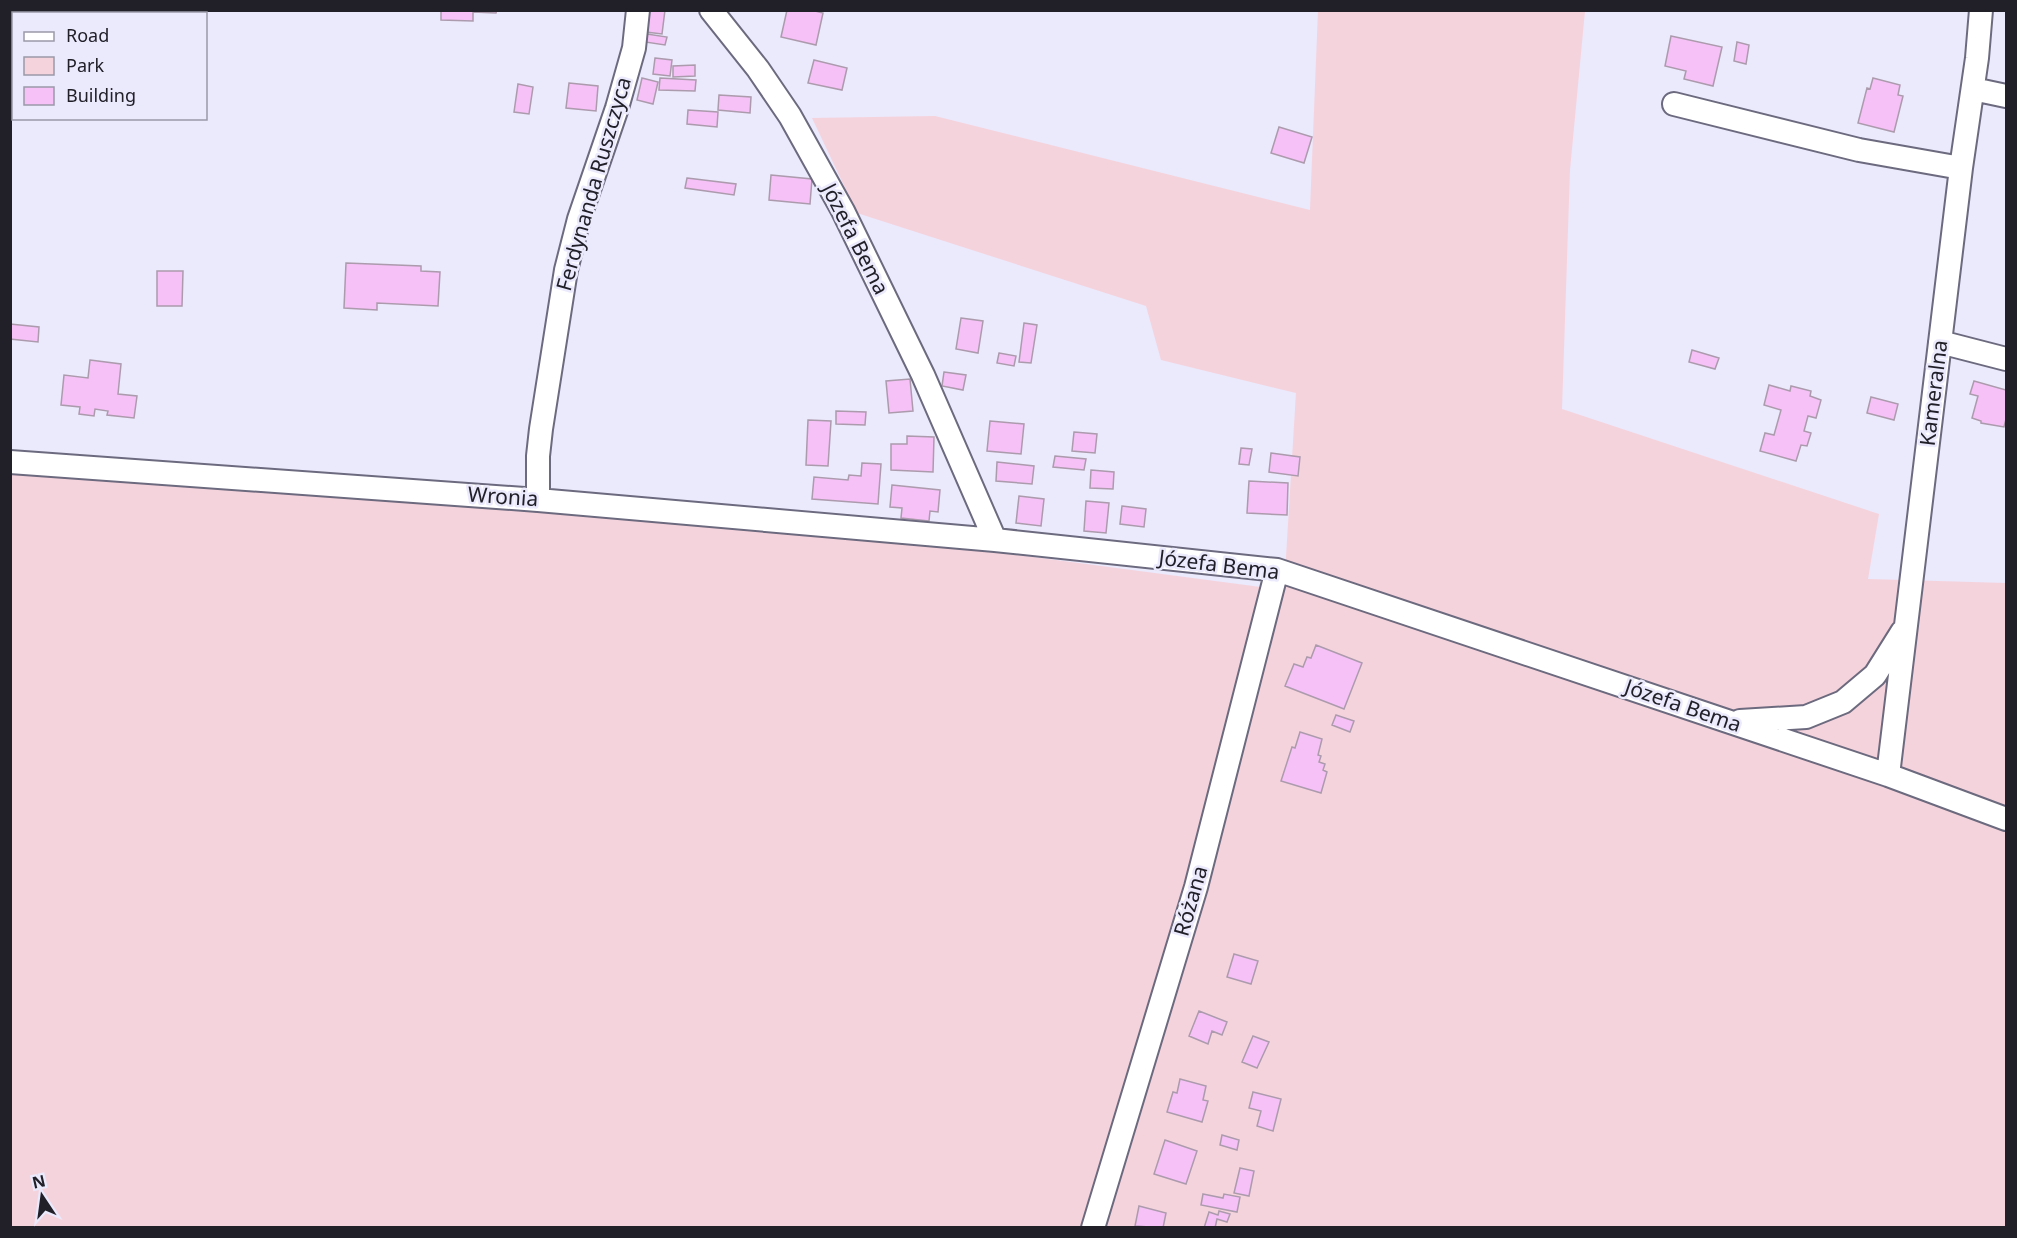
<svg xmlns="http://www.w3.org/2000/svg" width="2017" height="1238" font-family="'Noto Sans',sans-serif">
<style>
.green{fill:#f5d3dc}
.building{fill:#f6c1f7;stroke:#ac9bad;stroke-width:1.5}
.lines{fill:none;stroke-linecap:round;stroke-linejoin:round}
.minor-casing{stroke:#6c6a7e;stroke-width:26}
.minor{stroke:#fff;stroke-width:22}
.labels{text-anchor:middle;stroke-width:5;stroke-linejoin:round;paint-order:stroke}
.street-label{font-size:21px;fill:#212029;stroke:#ebe9fc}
</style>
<rect width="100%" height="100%" fill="#ebe9fc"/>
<path class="green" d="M1318,11h267l-15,159 -8,239 317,105 -11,65 138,4v644h-1995l-1,-758 521,42 464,41 289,38 12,-197 -135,-33 -15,-54 -289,-93 -45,-95 123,-2 375,94z"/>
<path class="building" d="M441,10h56l-1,3 -23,-1v9l-32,-1z
M648,10h17l-3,24 -16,-2z
M787,10h24l12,3 -7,32 -35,-8z
M647,34l20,3 -2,8 -20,-3z
M1671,36l51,11 -9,39 -29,-7 2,-8 -21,-5z
M1737,42l12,3 -3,19 -12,-3z
M655,58l17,2 -2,16 -17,-2z
M814,60l33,8 -5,22 -34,-7z
M695,65v11l-22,1v-11z
M642,78l16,4 -5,22 -16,-4z
M660,78l36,2 -1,11 -36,-1z
M1873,78l27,7 -2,10 5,1 -9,36 -36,-9 9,-35 3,1z
M569,83l29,3 -2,25 -30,-3z
M518,84l15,3 -4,27 -15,-2z
M719,95l32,2 -1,16 -32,-3z
M688,110l30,2 -1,15 -30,-3z
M1279,127l33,10 -8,26 -33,-10z
M771,175l41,4 -2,25 -41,-4z
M687,178l49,6 -2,11 -49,-7z
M346,263l75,3v5l19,1 -2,34 -61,-3v7l-33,-2z
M157,271h26l-1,35h-25z
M961,318l22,3 -5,32 -22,-4z
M1024,323l13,2 -6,38 -12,-1z
M10,324l29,3 -1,15 -28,-3z
M1692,350l27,8 -4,11 -26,-7z
M999,353l17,3 -2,10 -17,-3z
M90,360l31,4 -3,30 19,2 -3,22 -27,-3 1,-4 -13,-2 -1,7 -15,-2 1,-7 -19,-2 3,-30 24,3z
M944,372l22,3 -3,15 -21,-4z
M910,379l3,32 -24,2 -3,-32z
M1974,381l32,9v29l-2,8 -23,-4v-2l-9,-3 6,-22 -8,-2z
M1769,385l21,6 1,-5 20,5 -1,5 11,4 -5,18 -8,-2 -4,15 7,2 -4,13 -6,-1 -5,16 -36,-10 5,-18 9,2 7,-25 -17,-5z
M1871,397l27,7 -4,16 -27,-7z
M836,411l30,1 -1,13 -29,-1z
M808,420l23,1 -3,45 -22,-1z
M990,421l34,3 -3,30 -34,-3z
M1074,432l23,2 -2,19 -23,-2z
M907,436l27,1 -1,35 -42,-2v-26h16z
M1241,448l11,1 -3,16 -10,-1z
M1271,453l29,4 -2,19 -29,-4z
M1055,456l31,3 -2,11 -31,-3z
M997,462l37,4 -2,18 -36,-3z
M862,463l19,1 -3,40 -66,-5 2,-22 34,3 1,-5 12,1z
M1091,470l23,2 -1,17 -23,-1z
M1249,481l39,2 -1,32 -40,-2z
M892,485l48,5 -2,22 -8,-1 -1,10 -28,-3 1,-10 -12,-1z
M1019,496l25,3 -3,27 -25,-3z
M1086,501l23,2 -3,30 -22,-2z
M1122,506l24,3 -2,18 -24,-3z
M1316,645l46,18 -18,46 -59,-23 9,-22 9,3 4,-10 4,1z
M1336,715l18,6 -4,11 -18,-7z
M1300,732l22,7 -4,16 3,1 -2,6 6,2 -2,6 4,2 -6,21 -40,-12 11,-34 3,1z
M1234,954l24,7 -7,23 -24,-7z
M1199,1011l28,11 -5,13 -10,-4 -4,13 -19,-8z
M1253,1036l16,6 -12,26 -15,-6z
M1180,1079l26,7 -3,14 5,1 -6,21 -35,-10 6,-20 4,1z
M1253,1092l28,7 -8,32 -16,-5 4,-15 -12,-3z
M1222,1135l17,5 -2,10 -17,-5z
M1165,1140l32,11 -11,33 -32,-10z
M1240,1168l14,3 -5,25 -15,-3z
M1203,1194l20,4 1,-4 16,3 -3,15 -36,-7z
M1139,1206l27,7 -3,15 -28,-2z
M1219,1211l11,3 -3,8 -10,-3 -2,9h-11l5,-16 9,3z"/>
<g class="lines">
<defs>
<path id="minor" d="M711,10l47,59 32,47 53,95 80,164 72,165 282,30 611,205 118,44
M1973,89l33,7
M1674,104l185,46 102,18
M1940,342l66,17
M10,462l528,38 457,40
M538,500v-44l3,-27 25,-159 13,-51 38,-111 17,-60 4,-38
M1740,721l66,-4 37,-15 32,-27 27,-43
M1888,775l73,-607 16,-110 4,-48
M1093,1228l103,-341 81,-317"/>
</defs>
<use href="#minor" class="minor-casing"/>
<use href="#minor" class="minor"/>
</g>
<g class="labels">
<g class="street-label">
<text transform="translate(594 184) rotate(-74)" y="7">Ferdynanda Ruszczyca</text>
<text transform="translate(855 239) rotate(63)" y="7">Józefa Bema</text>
<text transform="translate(1934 393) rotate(-83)" y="7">Kameralna</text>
<text transform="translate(503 497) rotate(4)" y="7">Wronia</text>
<text transform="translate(1219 565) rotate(7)" y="7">Józefa Bema</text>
<text transform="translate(1683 706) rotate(19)" y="7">Józefa Bema</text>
<text transform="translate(1191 901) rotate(-74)" y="7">Różana</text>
</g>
</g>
<rect width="2017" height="1238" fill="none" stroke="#212029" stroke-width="24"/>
<rect x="12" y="12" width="195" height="108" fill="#ebe9fc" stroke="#9a99a8" stroke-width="1.5"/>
<rect x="24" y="32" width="30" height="9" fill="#ffffff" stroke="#9a99a8" stroke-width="1.5"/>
<text x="66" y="42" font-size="18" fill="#212029">Road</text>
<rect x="24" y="57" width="30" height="18" fill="#f5d3dc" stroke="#9a99a8" stroke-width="1.5"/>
<text x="66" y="72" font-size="18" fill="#212029">Park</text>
<rect x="24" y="87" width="30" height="18" fill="#f6c1f7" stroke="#9a99a8" stroke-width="1.5"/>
<text x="66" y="102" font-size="18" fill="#212029">Building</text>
<g transform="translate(42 1196) rotate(347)" stroke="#ebe9fc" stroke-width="4.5" paint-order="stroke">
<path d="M0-4.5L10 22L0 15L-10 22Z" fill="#212029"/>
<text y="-9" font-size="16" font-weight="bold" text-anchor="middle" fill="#212029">N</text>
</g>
</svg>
